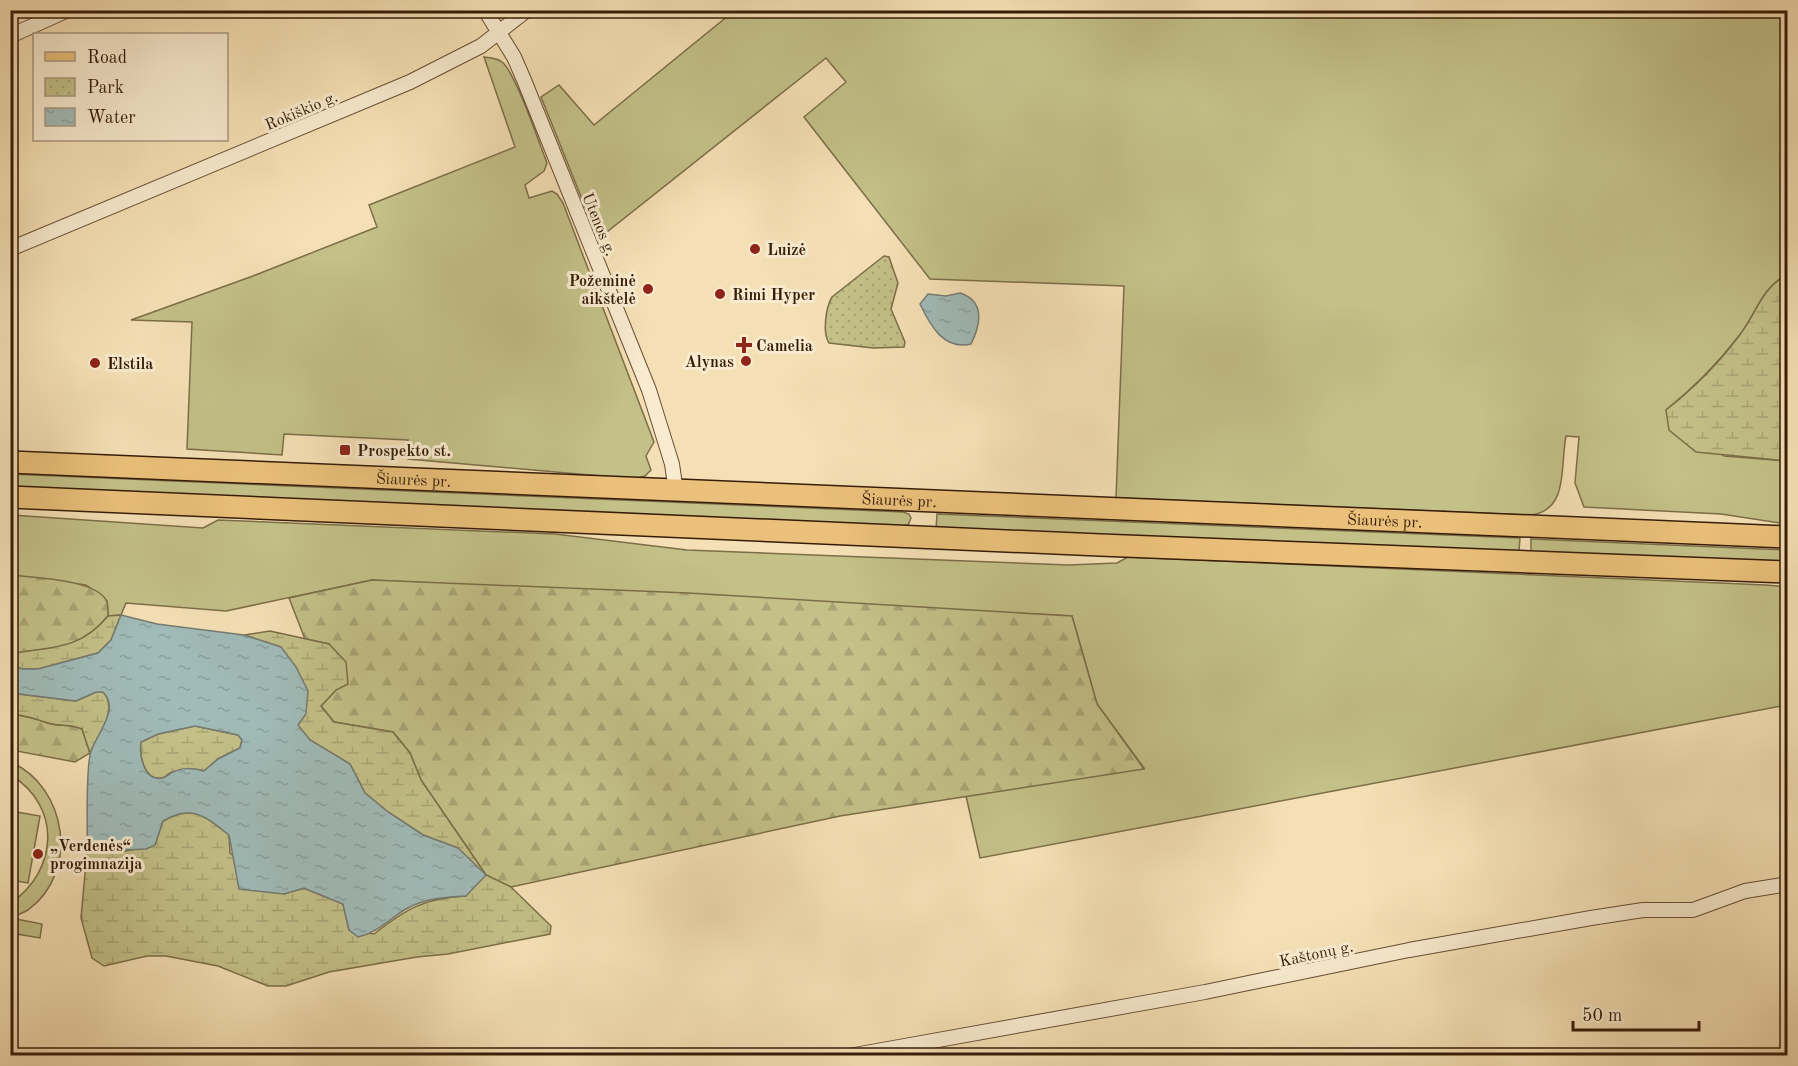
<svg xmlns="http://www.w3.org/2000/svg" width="1798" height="1066" font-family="'Old Standard TT',serif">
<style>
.grass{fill:#c3c088;stroke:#7c6e48;stroke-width:1.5}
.forest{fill:url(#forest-firs);stroke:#7c6e48;stroke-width:1.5}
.wetland{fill:url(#wetland-marsh);stroke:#7c6e48;stroke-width:1.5}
.park{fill:url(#park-dots);stroke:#7c6e48;stroke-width:1.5}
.water{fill:url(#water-ripples);stroke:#767b72;stroke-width:1.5;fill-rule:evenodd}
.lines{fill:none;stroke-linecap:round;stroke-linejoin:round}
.street-casing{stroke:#664d33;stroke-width:16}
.primary-casing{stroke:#361c08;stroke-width:24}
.street{stroke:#f8ebcf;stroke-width:14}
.primary{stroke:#eac07a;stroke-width:21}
.poi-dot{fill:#8f2418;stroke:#f8ebcf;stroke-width:2}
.labels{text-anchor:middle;stroke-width:6;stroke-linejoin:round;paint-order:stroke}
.street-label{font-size:16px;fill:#361c08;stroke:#f8ebcf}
.poi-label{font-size:16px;font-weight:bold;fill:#361c08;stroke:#f8ebcf;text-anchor:start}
</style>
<defs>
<pattern id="forest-firs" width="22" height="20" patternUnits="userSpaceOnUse" patternTransform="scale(1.5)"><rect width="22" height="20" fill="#c3c088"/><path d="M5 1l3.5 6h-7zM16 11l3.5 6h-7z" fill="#a8a474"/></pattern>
<pattern id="wetland-marsh" width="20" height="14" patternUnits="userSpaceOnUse" patternTransform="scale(1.5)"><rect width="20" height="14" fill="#c3c088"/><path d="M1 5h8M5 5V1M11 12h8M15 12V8" fill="none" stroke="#a8a474"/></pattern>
<pattern id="park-dots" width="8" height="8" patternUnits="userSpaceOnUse" patternTransform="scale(1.5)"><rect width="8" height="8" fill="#c3c088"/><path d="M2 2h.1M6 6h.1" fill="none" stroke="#a8a474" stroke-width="1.8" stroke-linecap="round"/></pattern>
<pattern id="water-ripples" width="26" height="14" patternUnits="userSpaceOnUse" patternTransform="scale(1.5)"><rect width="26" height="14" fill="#a0bbb8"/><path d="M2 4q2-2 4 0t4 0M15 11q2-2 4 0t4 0" fill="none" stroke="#8aa09d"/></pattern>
</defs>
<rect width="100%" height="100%" fill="#f5e0b5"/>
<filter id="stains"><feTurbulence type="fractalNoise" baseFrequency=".00333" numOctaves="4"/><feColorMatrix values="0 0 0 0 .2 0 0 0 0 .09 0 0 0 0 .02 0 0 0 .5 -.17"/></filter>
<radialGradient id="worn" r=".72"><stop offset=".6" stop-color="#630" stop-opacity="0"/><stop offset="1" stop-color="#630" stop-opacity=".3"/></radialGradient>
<path class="grass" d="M734,11h1053v263c-27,16 -30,39 -48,62 -22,28 -45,52 -73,74l58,46 63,5v63l-66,-10 -137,-7 -9,-24 4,-46 -13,-1c-6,30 3,73 -34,79l-416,-17 8,-212 -194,-7 -126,-162 42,-35 -20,-24 -228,181 -57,-142 18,-12 35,40z
M484,57c6,1 13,1 18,5 14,11 37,81 45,101l-3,8 -19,14 4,13 23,-7 5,3 6,9 91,239 -8,14 5,14 -6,6 -11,3 -226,-20v-19l-124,-6 -2,21 -95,-6 5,-127 -61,-2 122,-44 124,-49 -8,-22 146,-58z
M10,474l893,38 6,2 2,4 -3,7 -7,1 -890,-38z
M937,514l583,24 -1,13 -583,-22z
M11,515l192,13 15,-8 337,14 132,16 382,15 48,-2 11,-6 638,28 21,2v118l-807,153 -14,-62 178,-28 -47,-64 -25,-88 -700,-36 -146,31 -100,-8 -5,12 -13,1 -1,-15 -21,-16 -75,-10z
M1531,539l256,11 1,13 -257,-11z
M11,762c56,25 69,110 17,148 -5,3 -11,5 -17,8l31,6 -2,14 -29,-5v-30c47,-33 51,-96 0,-128z
M11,811l29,5 -12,67 -17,-3z"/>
<path class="forest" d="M11,575c22,3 87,4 96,27 1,3 1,10 1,14 -29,35 -56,31 -97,38z
M372,580l316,13 384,23 25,88 47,65 -304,47 -329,71 -25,-12 -65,-95 -11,-27 -17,-21 -59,-10 -13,-16 15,-16 -7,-46 -24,-5 -16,-41z
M11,714c15,2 23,4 37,9 12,4 22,0 34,6l8,24 -15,9 -64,-12z"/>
<path class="wetland" d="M1787,274v187l-91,-9 -27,-22 -3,-20c28,-22 52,-46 73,-74 18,-23 21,-46 48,-62z
M121,615l-10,25 -13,13 -60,16h-16l-11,-4v-11c41,-8 68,-3 97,-38z
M270,631l59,13 17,18 2,22 -12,6 -15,16 13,16 59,10 17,21 11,27 65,95 25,12 40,39 -1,8 -102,20 -31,3 -88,15 -43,14h-18l-50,-20 -52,-10h-19l-43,10 -12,-8 -11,-40 6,-66h35l33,-8 8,-23c29,-17 42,-5 66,14l1,18 54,41 20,-6 39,16 6,26 25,4c32,-25 50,-36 92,-38l-8,-48 -35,-13 -35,-23 -23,-19 -15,-29 -40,-24 -13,-15 -16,-78 -37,-12z
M96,692h7c16,17 -5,44 -13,61l-8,-24c-12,-6 -22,-2 -34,-6 -15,-5 -21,-7 -37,-9v-21l65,8z
M195,726l43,9 4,5 -2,8 -22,11 -14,12c-12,-3 -23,-2 -34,2 -2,1 -5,5 -8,5 -18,3 -23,-23 -21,-36l17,-8z"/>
<path class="park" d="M884,256l5,1 9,26 -7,26 14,33 -1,5 -31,1 -44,-5c-7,-10 -3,-36 3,-46z"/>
<path class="water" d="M960,293c25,8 21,31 11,51 -27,6 -40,-17 -51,-40l8,-10 18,2z
M121,615l36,9 87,11 37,12 15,20 12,24 -2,23 -8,11 12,15 40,24 15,29 23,19 35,23 35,13 28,27 -20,21c-21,1 -41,2 -60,13 -17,10 -27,23 -48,28l-9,-7 -6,-26 -39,-16 -20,6 -45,-5 -10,-54c-24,-19 -37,-31 -66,-14l-8,24 -9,4 -59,3c1,-23 -2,-82 4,-101 7,-19 29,-42 12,-59h-7l-20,9 -65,-8v-28l11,4h16l60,-16 13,-13zM195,726l43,9 4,5 -2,8 -22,11 -14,12c-13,-3 -22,-4 -33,2 -1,1 -7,5 -9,5 -18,4 -23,-23 -21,-36l17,-8z"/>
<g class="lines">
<defs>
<path id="street" d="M485,10l29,47 10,23 125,310 23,74 4,28
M10,36l58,-26
M10,249l400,-167 71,-36 46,-36
M849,1056l356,-64 204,-42 182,-32 52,-8h50l52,-19 43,-7"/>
<g id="primary">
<path id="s1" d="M10,462l1778,75"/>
<path d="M10,497l1090,48 688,27"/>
</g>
</defs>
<use href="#street" class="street-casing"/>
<use href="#primary" class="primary-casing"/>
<use href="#street" class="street"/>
<use href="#primary" class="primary"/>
</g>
<g class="poi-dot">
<circle cx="755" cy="249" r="6"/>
<circle cx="648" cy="289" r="6"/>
<circle cx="720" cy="294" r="6"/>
<path d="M741 336h6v6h6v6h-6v6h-6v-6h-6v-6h6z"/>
<circle cx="746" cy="361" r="6"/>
<circle cx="95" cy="363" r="6"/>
<rect x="339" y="444" width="12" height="12" rx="3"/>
<circle cx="38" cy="854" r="6"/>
</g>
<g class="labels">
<g class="street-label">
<text transform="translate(301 110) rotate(-23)" y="6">Rokiškio g.</text>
<text transform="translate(600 224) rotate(68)" y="6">Utenos g.</text>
<text dy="6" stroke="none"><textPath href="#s1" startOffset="404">Šiaurės pr.</textPath></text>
<text dy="6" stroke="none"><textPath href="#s1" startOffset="890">Šiaurės pr.</textPath></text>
<text dy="6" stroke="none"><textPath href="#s1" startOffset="1376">Šiaurės pr.</textPath></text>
<text transform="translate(1316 953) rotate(-12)" y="6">Kaštonų g.</text>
</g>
<g class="poi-label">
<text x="767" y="255">Luizė</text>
<text x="636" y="286" text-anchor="end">Požeminė<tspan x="636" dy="18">aikštelė</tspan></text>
<text x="732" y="300">Rimi Hyper</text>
<text x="756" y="351">Camelia</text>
<text x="734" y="367" text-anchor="end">Alynas</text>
<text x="107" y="369">Elstila</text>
<text x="357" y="456">Prospekto st.</text>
<text x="50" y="851">„Verdenės“<tspan x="50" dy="18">progimnazija</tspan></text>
</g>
</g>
<rect width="1798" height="1066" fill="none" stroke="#f5e0b5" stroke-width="36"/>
<rect x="12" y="12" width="1774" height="1042" fill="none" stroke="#361c08" stroke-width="3"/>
<rect x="18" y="18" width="1762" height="1030" fill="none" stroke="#361c08" stroke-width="1.5"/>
<rect x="33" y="33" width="195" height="108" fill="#f8ebcf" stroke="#aa987f" stroke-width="1.5"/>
<rect x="45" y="52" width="30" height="9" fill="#eac07a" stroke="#aa987f" stroke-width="1.5"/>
<text x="87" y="63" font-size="18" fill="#361c08">Road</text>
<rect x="45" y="78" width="30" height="18" fill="url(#park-dots)" stroke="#aa987f" stroke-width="1.5"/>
<text x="87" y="93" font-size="18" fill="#361c08">Park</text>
<rect x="45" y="108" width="30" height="18" fill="url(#water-ripples)" stroke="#aa987f" stroke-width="1.5"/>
<text x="87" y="123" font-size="18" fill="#361c08">Water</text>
<path d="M1573 1021v9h126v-9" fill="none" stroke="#361c08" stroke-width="3"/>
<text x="1582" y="1021" font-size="18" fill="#361c08" stroke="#f8ebcf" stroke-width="4.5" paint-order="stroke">50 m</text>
<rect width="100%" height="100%" filter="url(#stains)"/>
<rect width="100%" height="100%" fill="url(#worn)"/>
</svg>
